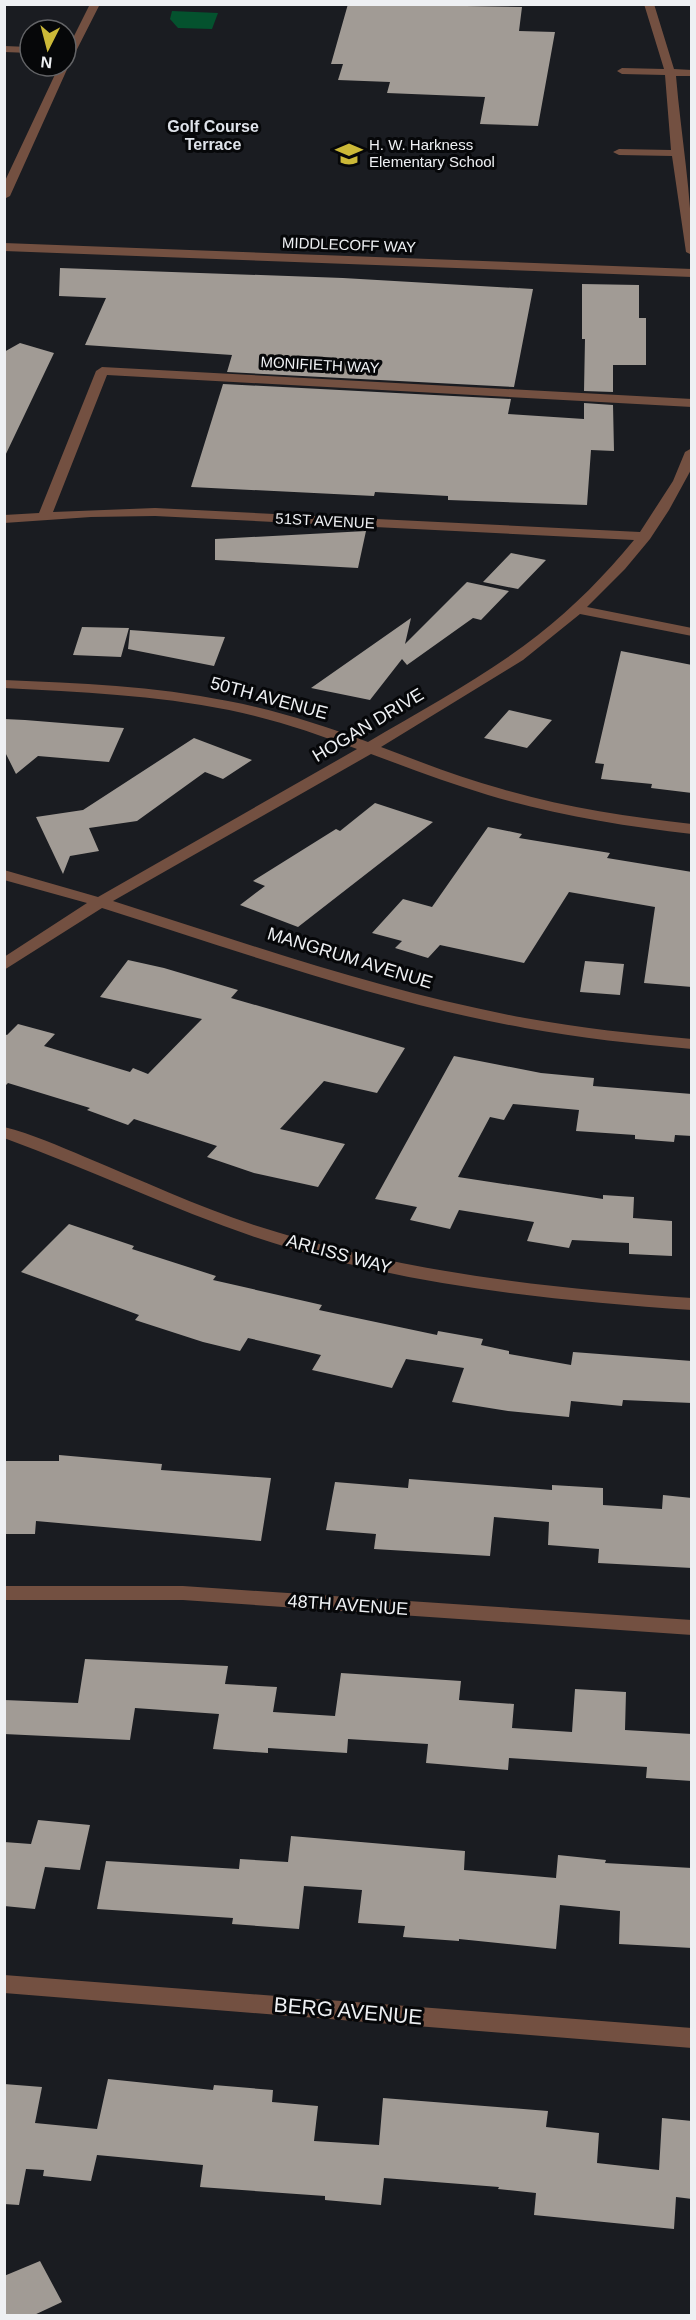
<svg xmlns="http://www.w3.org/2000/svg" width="696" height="2320" font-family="Helvetica,sans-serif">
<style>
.green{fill:#04522e}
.building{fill:#a19b95}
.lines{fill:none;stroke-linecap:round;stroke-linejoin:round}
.minor{fill:#735041;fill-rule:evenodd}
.labels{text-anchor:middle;stroke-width:6;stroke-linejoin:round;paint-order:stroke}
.far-poi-label{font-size:15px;fill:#eef0f3;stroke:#060709;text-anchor:start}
.far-street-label{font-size:15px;fill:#eef0f3;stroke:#060709}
.far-neighbourhood-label{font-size:16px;font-weight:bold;fill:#dfe3ea;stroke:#060709}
.street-label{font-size:18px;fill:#eef0f3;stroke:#060709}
.near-street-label{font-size:21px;fill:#eef0f3;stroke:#060709}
</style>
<rect width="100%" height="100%" fill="#1a1c21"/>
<path class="green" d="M172,11l46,2 -6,16 -34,-1 -8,-9z"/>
<path class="building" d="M348,4l174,3 -3,24 36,1 -17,94 -58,-2 5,-27 -98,-4 3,-11 -52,-2 5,-16h-12z
M60,268l283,10 190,11 -19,98 -287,-15 5,-17 -147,-10 21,-47 -47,-2z
M582,284l57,1v33h7v47h-33v27l-29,-1 1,-52h-3z
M20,343l34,10 -50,105v-106z
M223,384l288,15 -3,15 76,5v-16l29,2 1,46 -23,-1 -4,55 -139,-5v-4l-73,-4 -1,4 -183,-9z
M366,531l-8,37 -143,-8v-21z
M511,553l35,7 -28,29 -35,-7z
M467,582l42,9 -28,29 -8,-2 -66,47 -5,-6 -32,41 -59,-12 100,-70 -6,26z
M82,627l47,1 -8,29 -48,-2z
M130,630l95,7 -11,29 -86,-17z
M621,651l71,14v128l-41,-5 1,-4 -51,-5 3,-15 -9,-1z
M509,710l43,10 -25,28 -43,-10z
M4,719l21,1 99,8 -15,34 -71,-6 -22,18 -12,-24z
M194,738l58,22 -29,19 -18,-7 -68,49 -48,7 10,23 -29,5 -7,18 -27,-57 47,-7z
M375,803l58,19 -135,105 -58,-22 25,-19 -12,-5 83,-52 4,2z
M488,827l34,7 -3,4 91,15 -3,5 85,14v115l-48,-4 11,-76 -86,-15 -45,71 -84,-18 -12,13 -33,-10 7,-7 -30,-8 31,-34 29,8z
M128,960l36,8 74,22 -7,8 174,50 -28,45 -53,-12 -44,48 65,15 -27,43 -64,-14 -47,-16 10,-11 -83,-27 -6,6 -41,-15 3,-2 -82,-25 -4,4v-53l3,1 11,-11 37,10 -11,12 86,26 3,-4 15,6 54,-55 -102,-22z
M585,961l39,3 -4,31 -40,-3z
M454,1056l87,17 53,5 -1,8 99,8v42l-17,-1 -1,7 -39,-3v-4l-59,-4 3,-21 -66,-6 -9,16 -14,-3 -32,60 145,22v-4l31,2 -1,21 39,3v35l-43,-2v-11l-57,-3 -3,8 -42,-7 7,-19 -75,-12 -9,19 -40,-9 7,-13 -42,-8z
M69,1224l65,22 -2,3 84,27 -3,4 109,25 -3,5 118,25 1,-4 45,8 -2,6 28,6v3l62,11 2,-13 119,9v42l-69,-3 -1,6 -51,-5 -2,16 -61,-6 -56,-9 12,-34 -58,-9 -14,29 -80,-18 9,-15 -73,-17 -8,13 -37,-9 -68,-22 4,-5 -118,-43z
M59,1455l103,9 -1,6 110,8 -10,63 -225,-20 -1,13h-31v-73h55z
M409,1479l143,11v-5l51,3v17l59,4 1,-14 29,3v70l-94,-5 1,-14 -51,-4 1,-23 -55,-5 -4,39 -116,-7 2,-15 -50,-4 9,-48 73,6z
M85,1659l143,7 -3,18 52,3 -4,25 62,4 6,-43 120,8 -2,19 55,4 -2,24 60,4 3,-43 51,3 -1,38 67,4v47l-46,-3 1,-11 -138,-9 -1,12 -82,-7 2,-19 -80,-5 -1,14 -79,-5v5l-55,-4 6,-35 -84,-6 -5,32 -126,-6v-34l74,3z
M38,1820l52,5 -10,45 -35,-3 -10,42 -31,-3v-64l27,2z
M291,1836l174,15 -1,19 92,8 2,-23 48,5 -1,3 87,5v80l-73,-4 1,-33 -60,-6 -4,44 -97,-10v2l-56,-4 2,-11 -47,-3 4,-33 -58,-4 -5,43 -67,-5 1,-6 -136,-9 9,-48 133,8 1,-10 48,3z
M108,2079l105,11 1,-5 59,5 -1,12 46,4 -4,35 65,4 4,-47 165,13 -2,16 53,6 -2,30 62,7 3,-52 30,3v78l-16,-2 -2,32 -140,-14 2,-22 -38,-4 1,-2 -115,-9 -3,27 -56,-5v-4l-125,-9 3,-22 -106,-10 -6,26 -48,-5 1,-6 -18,-1 -7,36 -15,-1v-120l38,3 -7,36 62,6z
M40,2261l22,41 -30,14h-28v-40z"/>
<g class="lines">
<path class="minor" d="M90,4h10l-31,61 -59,131 -6,3v-16l55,-117h7v-14z
M644,4h10l20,65 18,1v6h-16c5,60 16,119 16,179l-6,-3 -14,-96 -53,-1 -6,-3 6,-3 52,1 -6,-75 -43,-1 -5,-3 5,-3 42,1z
M4,46l26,1v6l-26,-1z
M4,243l688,26v8l-688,-26z
M102,367l590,32v8l-585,-32 -54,137 102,-4 485,24 33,-51 12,-29 7,-4v20l-23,42 -19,29 -25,30 -38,38 105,21v8l-112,-22 -57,46 -142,87c40,15 80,31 121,42 62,18 126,28 190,35v10c-69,-8 -138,-19 -204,-39 -40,-12 -79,-27 -117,-41l-258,147c136,43 271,91 412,117 55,10 111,16 167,21v10c-56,-5 -112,-11 -167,-21 -144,-26 -284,-76 -423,-120l-98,62v-13l83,-54 -83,-23v-10l94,27 259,-148c-42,-16 -84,-30 -128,-39 -74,-15 -149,-18 -225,-22v-8c75,3 150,6 224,21 48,9 94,24 140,41 57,-34 118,-66 170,-107 36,-28 67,-60 96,-95l-479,-24 -64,1 -87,6v-8l35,-2 57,-142z
M4,1127c28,7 55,19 81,30 56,23 111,49 169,68 142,46 289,63 438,73v12c-135,-9 -270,-23 -399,-61 -100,-29 -192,-76 -289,-111z
M4,1586h179l509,34v15l-509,-35h-179z
M4,1975l688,53v20l-688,-55z"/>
</g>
<defs>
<symbol id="school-bare" viewBox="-9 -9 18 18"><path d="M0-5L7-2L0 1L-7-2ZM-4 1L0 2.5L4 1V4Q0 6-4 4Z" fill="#ccb938" stroke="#060709" stroke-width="2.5" paint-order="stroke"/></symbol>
</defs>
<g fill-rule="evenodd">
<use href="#school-bare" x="330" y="135" width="38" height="38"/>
</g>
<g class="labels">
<g class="far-poi-label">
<text x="369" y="150">H. W. Harkness<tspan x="369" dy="17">Elementary School</tspan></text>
</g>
<g class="far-street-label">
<text transform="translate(349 245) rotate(2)" y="5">MIDDLECOFF WAY</text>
<text transform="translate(320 365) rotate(3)" y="5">MONIFIETH WAY</text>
<text transform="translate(325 521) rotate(3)" y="5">51ST AVENUE</text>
</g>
<g class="far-neighbourhood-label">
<text x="213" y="132">Golf Course<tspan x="213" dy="18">Terrace</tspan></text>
</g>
<g class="street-label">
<text transform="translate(269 698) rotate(15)" y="6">50TH AVENUE</text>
<text transform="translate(368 725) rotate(-31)" y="6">HOGAN DRIVE</text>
<text transform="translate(350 958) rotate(17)" y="6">MANGRUM AVENUE</text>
<text transform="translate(339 1254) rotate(15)" y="6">ARLISS WAY</text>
<text transform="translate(348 1605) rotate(4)" y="6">48TH AVENUE</text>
</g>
<g class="near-street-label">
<text transform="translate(348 2011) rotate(5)" y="7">BERG AVENUE</text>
</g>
</g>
<rect width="696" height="2320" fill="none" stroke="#eef0f3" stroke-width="12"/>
<g transform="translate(48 48) rotate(186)"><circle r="28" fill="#060709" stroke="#636467" stroke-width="1.5"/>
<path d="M0-4.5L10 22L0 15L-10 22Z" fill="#ccb938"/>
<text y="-9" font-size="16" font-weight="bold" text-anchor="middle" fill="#eef0f3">N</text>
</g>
</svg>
